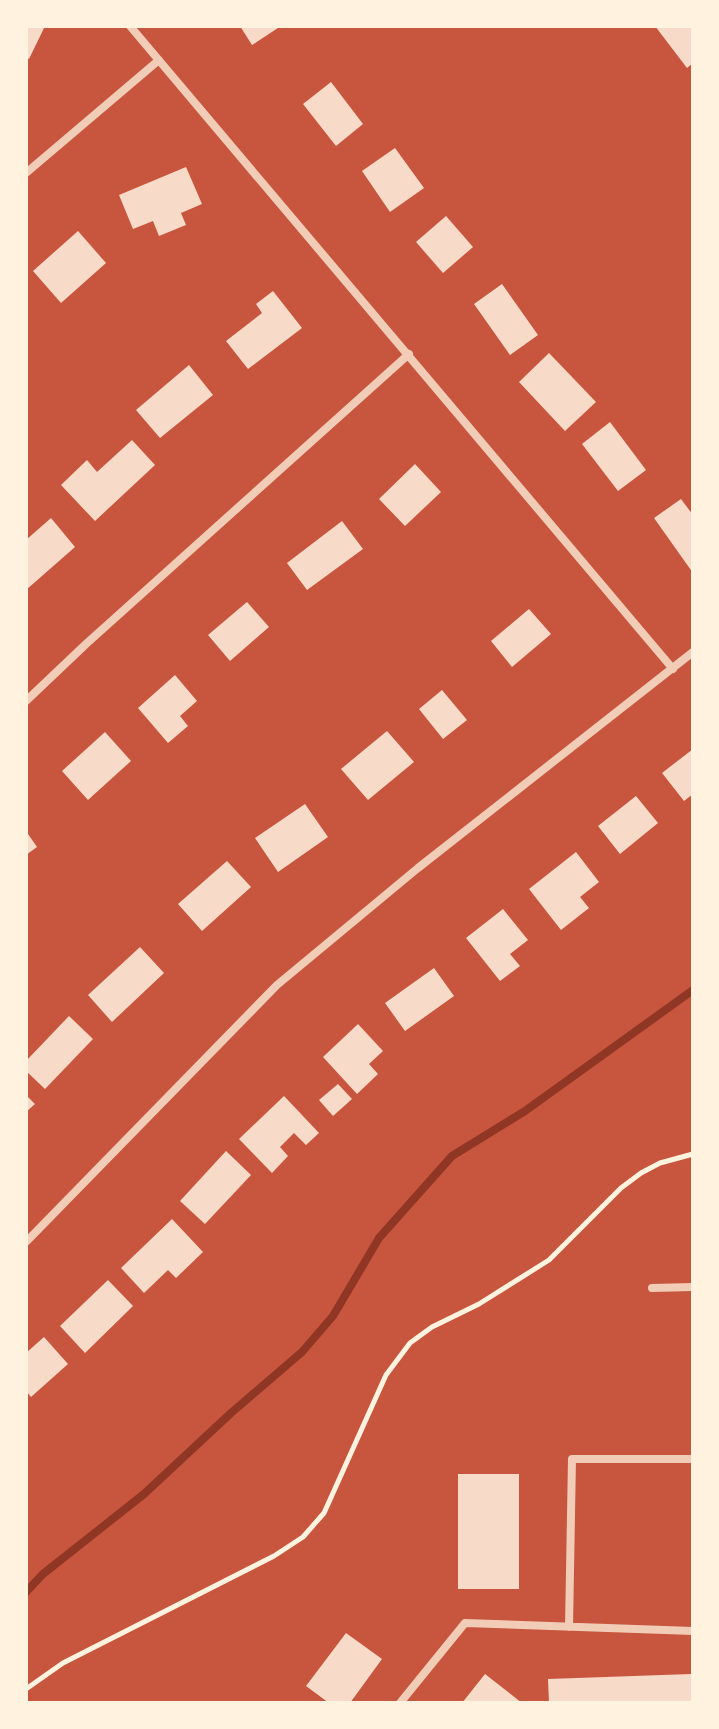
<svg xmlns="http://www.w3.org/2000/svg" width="719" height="1729" font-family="Jost,sans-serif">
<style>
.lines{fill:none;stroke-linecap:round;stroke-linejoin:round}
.stream{stroke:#8f3625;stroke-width:8}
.building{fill:#f7dbc8}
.path{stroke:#fff3e0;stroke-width:5}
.minor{stroke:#f1ccb7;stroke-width:8}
</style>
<rect width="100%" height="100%" fill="#c8553d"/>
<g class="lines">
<path class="stream" d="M26,1592l17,-18 101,-80 87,-81 71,-61 31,-36 46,-78 73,-82 73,-45 168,-121"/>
</g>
<path class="building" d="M26,26h19l-16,33 -3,-2z
M240,26h41l-29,19z
M655,26h38v37l-6,5z
M331,82l32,42 -27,22 -33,-42z
M395,148l29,40 -34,24 -28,-41z
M186,167l16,37 -21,9 5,12 -27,11 -6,-15 -20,8 -14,-34z
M446,216l27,31 -30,26 -27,-31z
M78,231l28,32 -45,40 -28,-32z
M502,284l36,51 -28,20 -36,-51z
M273,291l29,37 -54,41 -22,-28 36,-28 -6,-9z
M549,353l47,49 -31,29 -46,-49z
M189,365l24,30 -53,43 -24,-28z
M610,422l36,48 -28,21 -36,-47z
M132,440l23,25 -60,56 -34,-36 26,-25 10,12z
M415,464l26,28 -36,34 -26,-27z
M681,499l12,16v58l-39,-55z
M51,518l24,29 -49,43v-50z
M342,521l21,28 -56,41 -20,-27z
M247,602l22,25 -39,34 -22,-26z
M529,609l22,25 -39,33 -21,-26z
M175,675l22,26 -17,15 8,10 -20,17 -30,-35z
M442,690l25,30 -24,19 -24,-30z
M387,731l27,31 -46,38 -27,-31z
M105,732l26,29 -43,39 -26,-29z
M693,749v45l-9,7 -22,-28z
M636,796l22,27 -38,31 -22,-28z
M305,804l23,33 -50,35 -23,-34z
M26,831l11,16 -11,8z
M576,852l23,30 -19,15 9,11 -28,22 -32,-41z
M227,861l24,26 -49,44 -24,-27z
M503,909l25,31 -18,14 10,12 -20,15 -34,-43z
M140,947l24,26 -52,49 -24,-27z
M434,968l20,28 -49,35 -20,-28z
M69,1016l24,23 -48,50 -19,-18v-10z
M358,1024l25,27 -14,13 9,10 -21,20 -34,-37z
M338,1084l14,15 -19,17 -14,-16z
M26,1095l9,9 -9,8z
M284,1096l35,37 -13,12 -12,-12 -14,14 8,9 -16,17 -33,-34z
M226,1151l25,24 -46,49 -25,-23z
M172,1219l31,33 -27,26 -8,-8 -24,23 -23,-25z
M108,1280l25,26 -48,47 -25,-27z
M44,1337l24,27 -37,33 -5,-6v-38z
M458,1474h61v115h-61z
M346,1633l36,26 -32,44h-21l-23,-17z
M485,1674l37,29h-60z
M691,1674l1,29h-143l-1,-24z"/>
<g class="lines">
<path class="path" d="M26,1689l37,-26 211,-107 29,-19 21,-24 62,-138 24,-32 22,-16 47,-23 70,-44 72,-72 20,-15 19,-10 33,-9"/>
<path class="minor" d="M130,26l543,643
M26,173l133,-113
M26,701l60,-57 323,-290
M26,1242l251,-257 141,-117 275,-216
M652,1288l41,-1
M569,1627l3,-168h121
M400,1703l65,-80 228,8"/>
</g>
<rect width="719" height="1729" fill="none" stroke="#fff3e0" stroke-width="56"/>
</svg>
